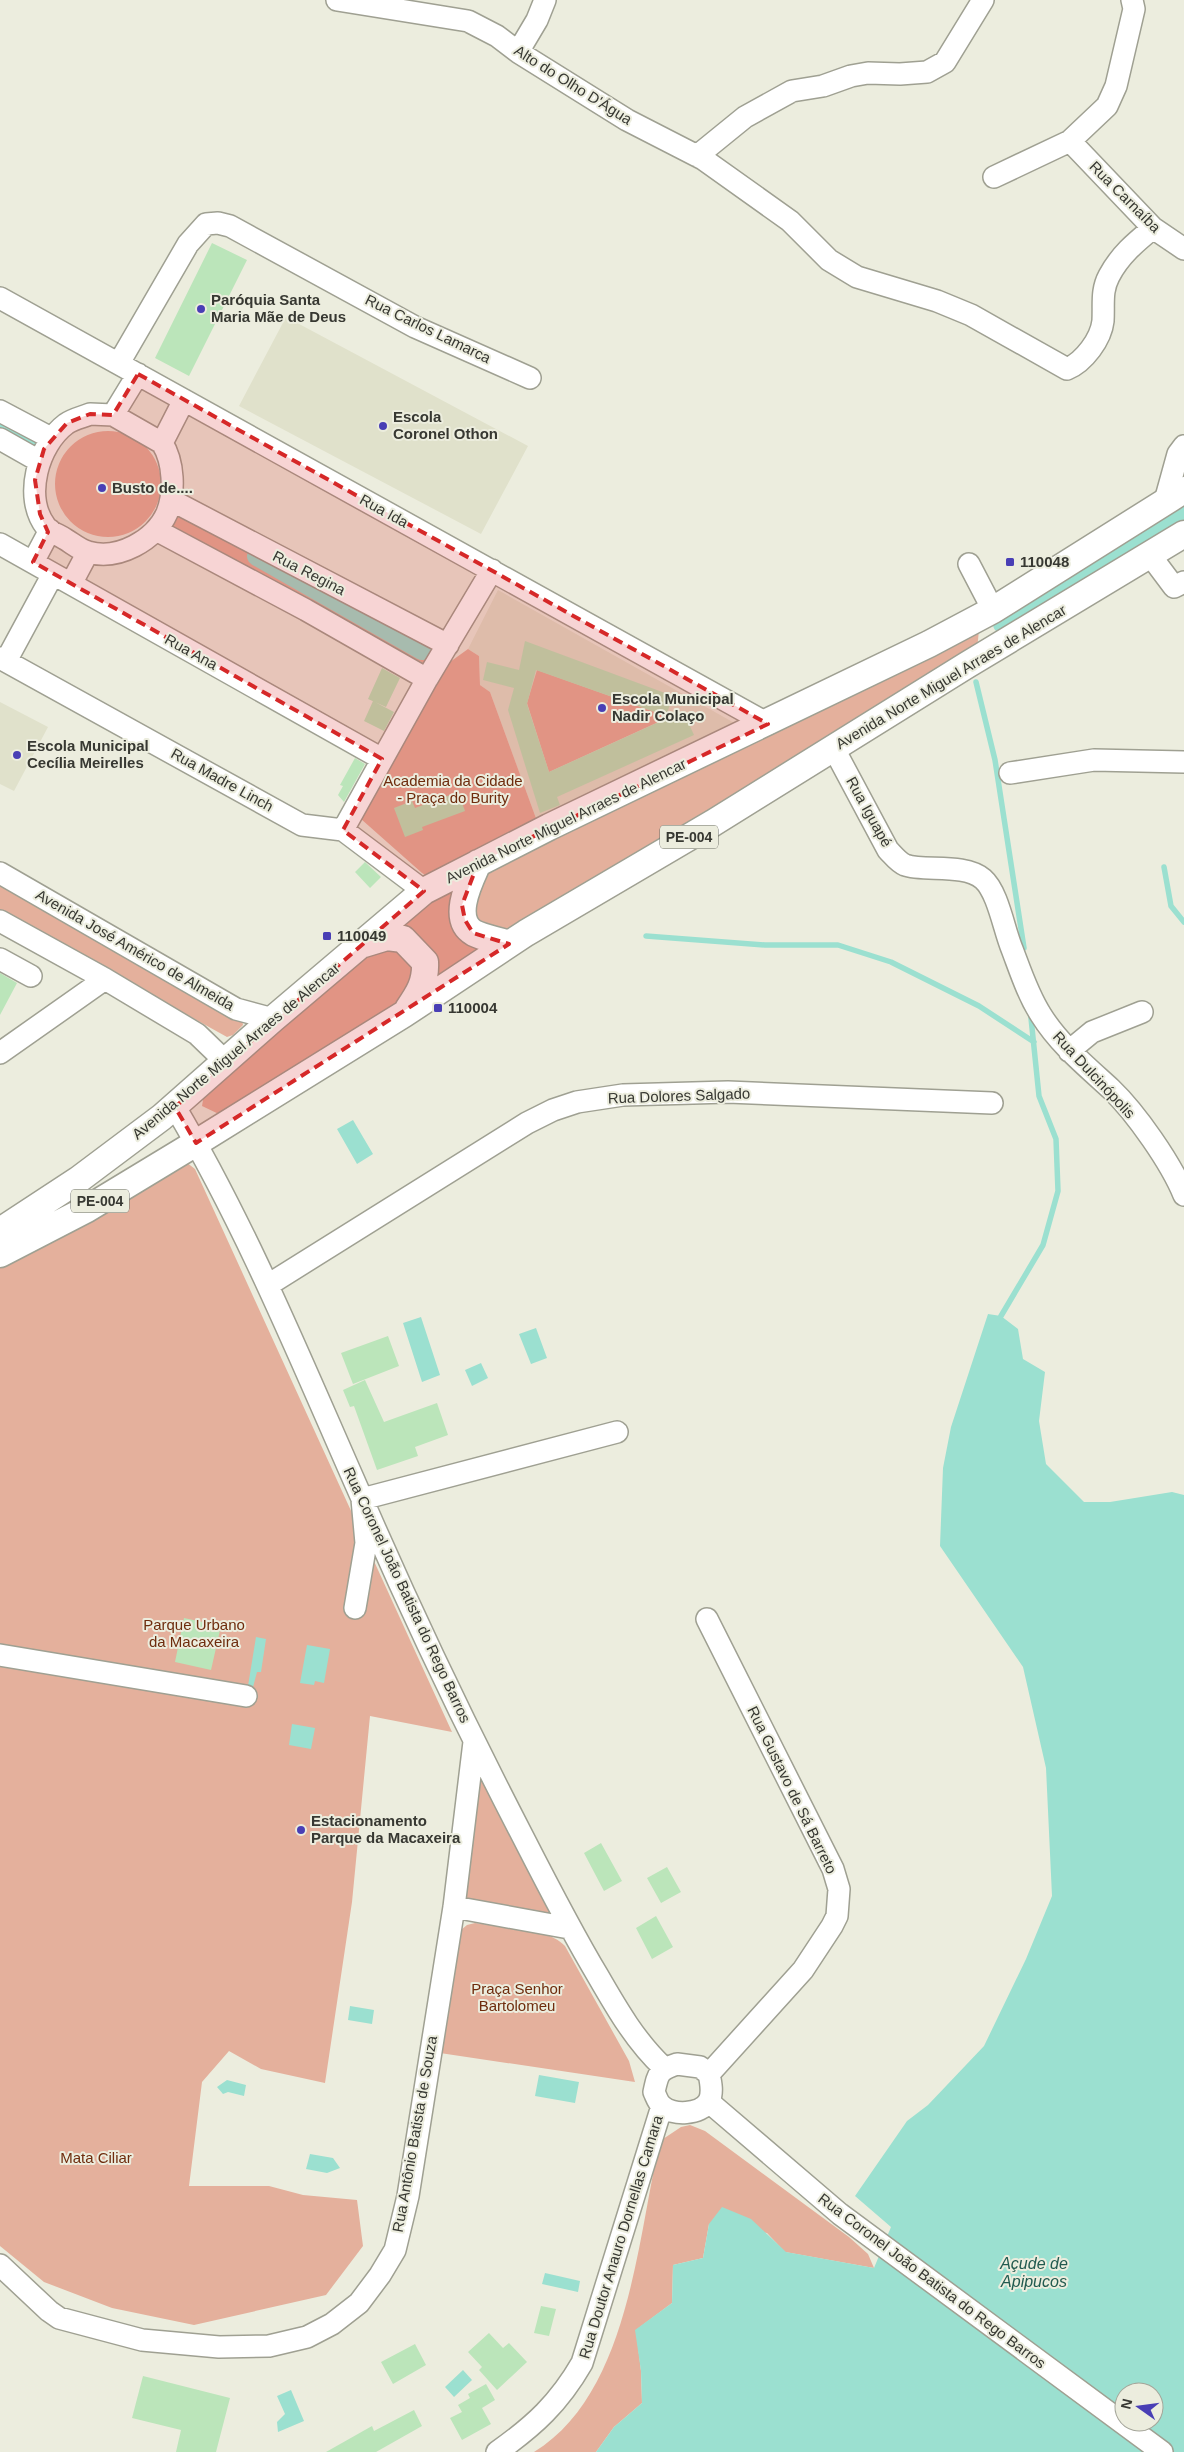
<svg xmlns="http://www.w3.org/2000/svg" width="1184" height="2452" font-family="Arial,sans-serif">
<style>
.built{fill:#e0e1cb}
.green{fill:#e4b09c}
.water{fill:#9be0d0;fill-rule:evenodd}
.lines{fill:none;stroke-linecap:round;stroke-linejoin:round}
.stream{stroke:#9be0d0;stroke-width:5.5}
.canal{stroke:#9be0d0;stroke-width:20}
.building{fill:#bbe5ba}
.minor-casing{stroke:#9fa092;stroke-width:24}
.major-casing{stroke:#9fa092;stroke-width:29}
.minor{stroke:#fff;stroke-width:21}
.major{stroke:#fff;stroke-width:26}
.marked{fill:#d62828;fill-opacity:0.2;stroke:#d62828;stroke-width:4;stroke-dasharray:10 6;stroke-linejoin:round}
.poi-dot{fill:#493fb5;stroke:#ecedde;stroke-width:2}
.labels{text-anchor:middle;stroke-width:4;stroke-linejoin:round;paint-order:stroke}
.shield{fill:#ecedde;stroke:#6d6e66;stroke-width:1}
.shield-label{font-size:14px;font-weight:bold;fill:#373832}
.street-label{font-size:15px;fill:#373832;stroke:#ecedde}
.poi-label{font-size:15px;font-weight:bold;fill:#373832;stroke:#ecedde;text-anchor:start}
.park-label{font-size:15px;fill:#6e2c0d;stroke:#ecedde}
.water-label{font-size:16px;font-style:italic;fill:#225b50;stroke:#ecedde}
</style>
<rect width="100%" height="100%" fill="#ecedde"/>
<path class="built" d="M286,317l242,129 -47,88 -242,-128z
M498,590l240,135 -201,96 -47,-129 -10,-7 -1,-29 -11,-7z
M0,702l48,25 -34,64 -14,-7z"/>
<path class="green" d="M55 484a53 53 0 1 1 106 0a53 53 0 1 1-106 0Z
M170,502l274,144 -13,21 -273,-140z
M979,630l-2,20 -555,338 -199,128 -21,-10 2,-12 231,-196z
M468,649l11,7 1,29 10,7 47,129 -109,56 -6,-4 -61,-54 82,-152z
M537,670l129,46 -1,3 -116,53 -22,-69z
M0,884l242,135 1,6 -10,10 -6,2 -227,-126z
M186,1162l9,7 257,563 -82,-16 -18,186 -27,181 -64,-14 -32,-18 -27,31 -13,104h80l34,9 54,5 6,46 -37,49 -132,30 -82,-17 -68,-26 -44,-36v-986z
M482,1755l83,165 -107,-18z
M475,1923c25,4 72,4 90,23l64,115 6,21 -195,-29 21,-123 6,-5z
M690,2125l15,6 144,106 19,17 6,14 -89,-16 -18,-19 -58,-9 -6,34 -30,7 -1,38 -36,27 5,41 1,32 -28,24 -18,25h-62c95,-58 103,-212 126,-311l21,-14z"/>
<path class="water" d="M353,1120l20,34 -16,10 -20,-35z
M988,1314l13,2 17,13 5,30 22,13 -6,49 7,43 38,38h26l62,-10 12,3v957h-588l18,-25 28,-24 -1,-32 -6,-41 37,-27 1,-38 30,-7 6,-34 13,-17 29,12 35,33 88,16 17,-41 -36,-31 52,-75 21,-16 56,-59 42,-87 26,-63 -6,-128 -23,-101 -83,-121 3,-78 8,-41zM1124,2392h30v30h-30z
M421,1317l19,58 -18,7 -19,-59z
M536,1328l11,30 -16,6 -12,-30z
M481,1363l7,15 -16,8 -7,-16z
M256,1637l10,2 -5,33h-4l-4,15 -5,-1z
M307,1645l23,4 -6,34 -9,-2 -1,4 -14,-2z
M292,1724l23,4 -4,21 -22,-4z
M350,2006l24,4 -2,14 -24,-4z
M539,2075l40,7 -4,21 -40,-7z
M227,2080l19,5 -2,11 -16,-4 -5,2 -6,-7z
M310,2154l23,4 7,10 -13,5 -21,-4z
M545,2273l35,8 -2,11 -36,-8z
M463,2370l9,10 -18,17 -9,-10z
M291,2390l13,31 -26,11 -1,-10 8,-8 -8,-18z"/>
<g class="lines">
<path class="stream" d="M976,682l19,78 29,188
M1164,867l7,39 13,16
M646,936l119,9h73l53,17 88,44 55,36
M1001,1316l42,-71 15,-54 -2,-52 -17,-43 -8,-78"/>
<path class="canal" d="M0,425l34,20
M257,556l165,94
M1003,624l181,-111"/>
</g>
<path class="building" d="M212,243l35,17 -58,116 -34,-18z
M525,641l148,55 -7,20 -130,-46 -9,34 22,68 134,-61 11,24 -137,62 3,8 -20,8 -32,-103 6,-22 -31,-8 4,-18 32,8z
M382,668l18,10 -14,29 -18,-8z
M373,701l21,11 -10,19 -20,-10z
M355,758l10,6 -21,38 -6,-7 5,-9 -3,-1z
M458,792l7,19 -43,16 1,3 -18,7 -11,-29 18,-7 3,7z
M365,862l16,15 -11,11 -15,-16z
M0,973l17,10 -17,32z
M388,1336l11,30 -46,18 -12,-31z
M365,1380l19,42 53,-19 11,32 -33,12 3,9 -41,14 -23,-64 -4,1 -7,-17z
M184,1618l37,8 -10,44 -36,-8z
M601,1843l21,38 -18,10 -20,-38z
M667,1867l14,25 -20,11 -14,-25z
M656,1916l17,31 -21,12 -16,-31z
M541,2306l15,3 -7,27 -15,-3z
M489,2333l14,15 6,-5 18,19 -30,28 -18,-20 3,-3 -14,-15z
M415,2344l11,21 -33,19 -12,-22z
M143,2376l87,22 -14,54h-40l5,-22 -49,-12z
M486,2384l9,16 -13,8 9,16 -29,16 -12,-22 12,-6 -4,-7 12,-7 -2,-4z
M414,2410l8,16 -46,26h-50l46,-26 2,5z"/>
<g class="lines">
<defs>
<path id="minor" d="M337,0l131,21 29,15 21,16 109,68 76,39 87,62 39,39 28,17 80,24 34,14 96,54c17,-7 34,-30 36,-48 1,-17 -2,-30 6,-45 11,-21 27,-34 44,-48
M518,52l19,-32 8,-20
M1070,141l83,87 31,21
M697,156l48,-39 47,-26 31,-5 28,-10 17,-3 32,1 27,-2 18,-10 38,-62
M994,177l76,-36 37,-35 9,-20 18,-77 -2,-9
M0,298l768,426
M119,363l69,-119 18,-20 12,-1 12,3 185,101 115,51
M0,411l51,27
M90,414l23,1 49,28c12,19 13,49 5,70 -12,27 -49,48 -79,39 -8,-2 -16,-9 -23,-13 -6,-4 -15,-7 -19,-12 -23,-30 -8,-82 20,-103 7,-5 17,-7 24,-10z
M113,415l25,-41
M0,439l39,22
M162,443l22,-43
M171,500l277,145
M1165,501l13,-47 6,-8
M156,530l150,80 121,69
M0,544l382,215
M1150,555l24,32 10,-5
M33,562l17,-32
M969,564l24,46
M71,584l17,-32
M0,658l302,167 41,5 81,61
M6,661l47,-87
M834,749l54,101c5,5 10,12 17,15 19,7 59,-2 78,14 15,13 21,51 29,70 8,21 16,46 29,66 18,29 45,51 70,74 25,24 60,74 73,106
M1010,773l84,-13 90,2
M343,830l84,-151 65,-109
M0,873l236,136 37,10
M0,921l105,58 92,55 29,28
M0,959l31,17
M1069,1051l23,-19 50,-20
M0,1053l105,-74
M175,1107c73,123 127,256 185,387 50,116 105,231 163,343 24,47 48,94 75,139 19,33 38,66 66,92
M268,1285l259,-162 26,-13 24,-8 46,-7 105,-3 264,11
M355,1608l11,-65 -4,-44 255,-67
M707,1619l126,250 6,20 -2,27 -5,10 -29,44 -94,104
M0,1655l246,41
M454,1907l115,21
M677,2064l23,3 9,7c2,9 4,19 0,27 -8,14 -37,15 -47,5 -4,-3 -6,-10 -8,-14 4,-18 4,-22 23,-28z
M709,2102l131,112 322,238
M0,2265l49,46 10,7 83,22 77,7 50,-1 38,-9 25,-13 27,-21 21,-28 15,-25 13,-54 46,-289 20,-165
M497,2452c37,-26 62,-49 85,-89l80,-257"/>
<path id="major" d="M478,863c-8,18 -28,56 -4,70 10,5 24,7 35,11
M364,944l23,-7 16,2 22,23c1,20 -6,31 -17,47
M0,1231l78,-51 84,-63 111,-98 151,-128 125,-64 380,-183 64,-34 191,-120
M0,1254l87,-45 109,-66 208,-129 122,-81 187,-110 254,-158 217,-131"/>
</defs>
<use href="#minor" class="minor-casing"/>
<use href="#major" class="major-casing"/>
<use href="#minor" class="minor"/>
<use href="#major" class="major"/>
</g>
<path class="marked" d="M138,374l630,350 -290,139 -16,42 3,15 8,13 36,11 -313,199 -21,-36 249,-216 -81,-61 39,-71 -349,-197 15,-30 -8,-18 -5,-34 9,-31 23,-26 23,-9 23,1z"/>
<g class="poi-dot">
<circle cx="201" cy="309" r="5"/>
<circle cx="383" cy="426" r="5"/>
<circle cx="102" cy="488" r="5"/>
<rect x="1005" y="557" width="10" height="10" rx="2.5"/>
<circle cx="602" cy="708" r="5"/>
<circle cx="17" cy="755" r="5"/>
<rect x="322" y="931" width="10" height="10" rx="2.5"/>
<rect x="433" y="1003" width="10" height="10" rx="2.5"/>
<circle cx="301" cy="1830" r="5"/>
</g>
<g class="labels">
<g class="shield">
<rect x="660" y="825.5" width="58" height="23" rx="4"/>
<rect x="71" y="1189.5" width="58" height="23" rx="4"/>
</g>
<g class="shield-label">
<text x="689" y="842">PE-004</text>
<text x="100" y="1206">PE-004</text>
</g>
<g class="street-label">
<text transform="translate(573 85) rotate(32)" y="5">Alto do Olho D'Água</text>
<text transform="translate(1125 197) rotate(45)" y="5">Rua Carnaíba</text>
<text transform="translate(428 329) rotate(26)" y="5">Rua Carlos Lamarca</text>
<text transform="translate(384 511) rotate(29)" y="5">Rua Ida</text>
<text transform="translate(309 573) rotate(27)" y="5">Rua Regina</text>
<text transform="translate(191 652) rotate(29)" y="5">Rua Ana</text>
<text transform="translate(951 677) rotate(-31)" y="5">Avenida Norte Miguel Arraes de Alencar</text>
<text transform="translate(222 780) rotate(29)" y="5">Rua Madre Linch</text>
<text transform="translate(869 812) rotate(61)" y="5">Rua Iguapé</text>
<text transform="translate(566 821) rotate(-26)" y="5">Avenida Norte Miguel Arraes de Alencar</text>
<text transform="translate(135 950) rotate(30)" y="5">Avenida José Américo de Almeida</text>
<text transform="translate(236 1051) rotate(-40)" y="5">Avenida Norte Miguel Arraes de Alencar</text>
<text transform="translate(1094 1075) rotate(47)" y="5">Rua Dulcinópolis</text>
<text transform="translate(679 1096) rotate(-2)" y="5">Rua Dolores Salgado</text>
<text transform="translate(407 1595) rotate(65)" y="5">Rua Coronel João Batista do Rego Barros</text>
<text transform="translate(792 1790) rotate(64)" y="5">Rua Gustavo de Sá Barreto</text>
<text transform="translate(415 2134) rotate(-80)" y="5">Rua Antônio Batista de Souza</text>
<text transform="translate(621 2237) rotate(-73)" y="5">Rua Doutor Anauro Dornellas Camara</text>
<text transform="translate(932 2281) rotate(37)" y="5">Rua Coronel João Batista do Rego Barros</text>
</g>
<g class="poi-label">
<text x="211" y="305">Paróquia Santa<tspan x="211" dy="17">Maria Mãe de Deus</tspan></text>
<text x="393" y="422">Escola<tspan x="393" dy="17">Coronel Othon</tspan></text>
<text x="112" y="493">Busto de....</text>
<text x="1020" y="567">110048</text>
<text x="612" y="704">Escola Municipal<tspan x="612" dy="17">Nadir Colaço</tspan></text>
<text x="27" y="751">Escola Municipal<tspan x="27" dy="17">Cecília Meirelles</tspan></text>
<text x="337" y="941">110049</text>
<text x="448" y="1013">110004</text>
<text x="311" y="1826">Estacionamento<tspan x="311" dy="17">Parque da Macaxeira</tspan></text>
</g>
<g class="park-label">
<text x="453" y="786">Academia da Cidade<tspan x="453" dy="17">- Praça do Burity</tspan></text>
<text x="194" y="1630">Parque Urbano<tspan x="194" dy="17">da Macaxeira</tspan></text>
<text x="517" y="1994">Praça Senhor<tspan x="517" dy="17">Bartolomeu</tspan></text>
<text x="96" y="2163">Mata Ciliar</text>
</g>
<g class="water-label">
<text x="1034" y="2269">Açude de<tspan x="1034" dy="18">Apipucos</tspan></text>
</g>
</g>
<g transform="translate(1139 2407) rotate(284)"><circle r="24" fill="#ecedde" stroke="#a4a599"/>
<path d="M0-4L9 19L0 12L-9 19Z" fill="#493fb5"/>
<text y="-8" font-size="14" font-weight="bold" text-anchor="middle" fill="#373832">N</text>
</g>
</svg>
